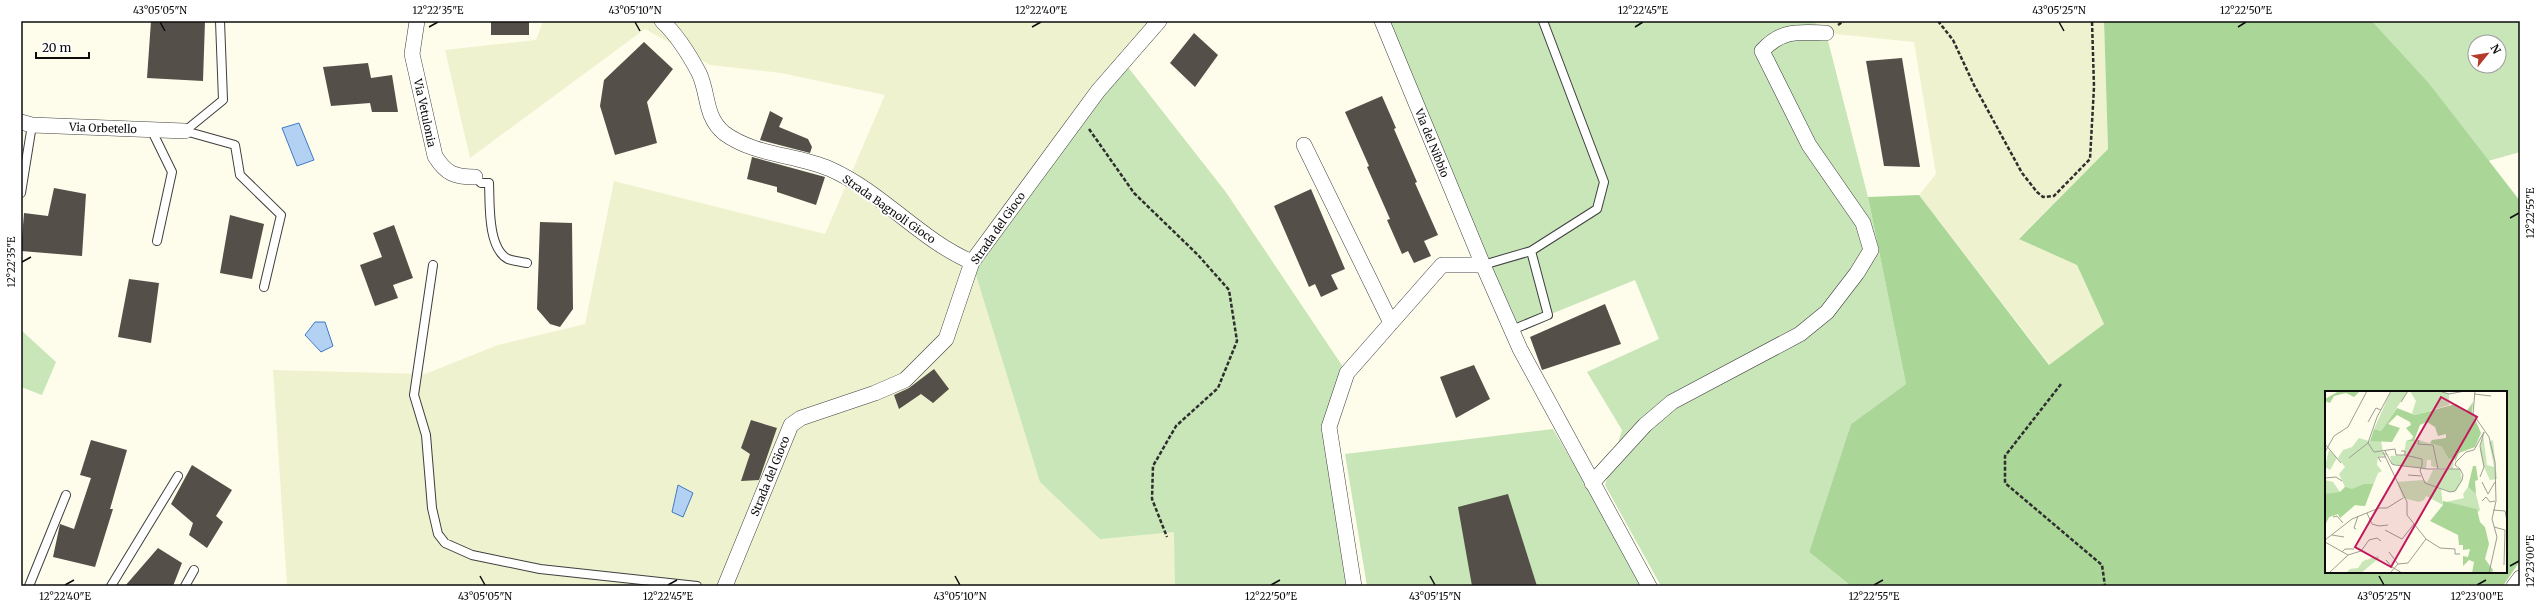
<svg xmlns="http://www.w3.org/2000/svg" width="2541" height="607" font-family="Merriweather,serif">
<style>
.farmland{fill:#eff2ce}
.green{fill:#c8e6b8;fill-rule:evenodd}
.forest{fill:#aad698;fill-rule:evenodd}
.water{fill:#b3d1f3;stroke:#3e79c6}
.building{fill:#544f49}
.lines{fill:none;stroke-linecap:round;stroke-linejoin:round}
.lane-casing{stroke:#3f3f3f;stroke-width:10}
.street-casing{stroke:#3f3f3f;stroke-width:16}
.path{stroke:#2e2e2e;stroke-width:2.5;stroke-dasharray:4 2;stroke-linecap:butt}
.lane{stroke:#fff;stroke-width:8}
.street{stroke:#fff;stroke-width:15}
.ticks{fill:none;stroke:#0c0c0c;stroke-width:1.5}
.labels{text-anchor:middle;stroke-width:4;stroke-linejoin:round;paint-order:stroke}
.street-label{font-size:11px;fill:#0c0c0c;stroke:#fff}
.inset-road{fill:none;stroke:#9d9d92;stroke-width:1}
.view{fill:#c2185b;fill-opacity:0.15;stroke:#c2185b;stroke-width:2}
.inset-edge{fill:none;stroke:#0c0c0c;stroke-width:2}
.neatline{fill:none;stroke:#0c0c0c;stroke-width:1.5}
.ticks-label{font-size:10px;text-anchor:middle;fill:#0c0c0c}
</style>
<rect width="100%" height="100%" fill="#fefdec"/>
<path class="farmland" d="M543,21h616l-35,41 106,136 117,175 -18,54 25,159h-1067l-14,-216 152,4 73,-29 87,-21 29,-143 211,53 60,-139 -104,-22 -71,-8 -65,-36 -175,129 -25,-108 91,-10z
M1813,21h291l4,128 -89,89 58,27 27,59 -54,41 -131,-170 17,-21 -22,-132 -88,-9z"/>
<path class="green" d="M1383,21h430l13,12 42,164 38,187 -55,40 -42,128 42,34h-190l-56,-101 17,-55 -35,-58 72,-33 -24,-59 -123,50z
M2372,21h148v131l-32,9 -60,-79zM2475,42h24v24h-24z
M1123,61l102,130 122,182 -18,54 25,159h-179l-1,-54 -74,7 -60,-57 -68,-220z
M21,330l35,32 -14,33 -21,-8z
M1553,429l92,157h-278l-22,-132z"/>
<path class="forest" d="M2104,21h268l56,61 92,119v360l-17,25h-652l-42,-34 42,-128 55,-40 -38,-187 51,-2 130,170 55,-41 -27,-59 -58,-26 89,-90zM2326,392h180v180h-180z"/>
<path class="water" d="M299,123l15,37 -17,6 -15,-38z
M315,322h10l8,24 -12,6 -16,-17z
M678,485l15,8 -10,24 -11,-5z"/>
<path class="building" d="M151,21h54l-2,60 -56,-3z
M491,21h38v14h-38z
M1194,33l24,22 -23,32 -25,-24z
M644,42l29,27 -26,33 10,41 -42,12 -15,-49 4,-26z
M1902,58l18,109 -36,-1 -18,-105z
M368,63l3,15 21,-3 6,37h-26l-2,-9 -39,3 -8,-39z
M1382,96l14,32 -2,1 23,53 -2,1 23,52 -14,6 7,15 -17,7 -6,-12 -6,3 -15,-34 3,-1 -23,-52 2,-1 -24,-54z
M770,111l13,7 -4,9 29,12 4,8 -2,6 -50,-13z
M752,157l73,20 -9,28 -39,-13v-5l-30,-8z
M54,188l32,6 -4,62 -61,-5 3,-38 24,3z
M1311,189l34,80 -14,6 7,14 -17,8 -6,-13 -6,3 -35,-81z
M230,215l34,9 -12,55 -32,-6z
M540,222l32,1 1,86 -13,18 -10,-3 -13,-15z
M394,225l19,53 -20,7 5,13 -23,8 -15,-41 22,-8 -9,-24z
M129,279l30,4 -8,60 -33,-6z
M1605,304l16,40 -79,26 -12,-33z
M1474,365l16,34 -34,19 -16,-41z
M934,369l15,20 -16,14 -12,-9 -22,15 -5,-14 15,-7z
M751,420l26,8 -18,52 -18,1 9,-27 -9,-6z
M91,440l36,10 -17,59h3l-18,58 -42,-10 7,-33 14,5 17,-51 -11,-3z
M192,465l40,25 -16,26 7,6 -16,26 -18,-13 4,-12 -22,-19z
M1508,494l29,92h-65l-14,-79z
M158,548l24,15 -9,23h-48z"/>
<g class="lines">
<defs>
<path id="lane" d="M151,129l21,43 -15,69
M185,131l50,14 5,30 41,40 -17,72
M185,131l38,-31 -3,-79
M475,177l6,6h8c1,19 -2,65 19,76 5,2 13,3 19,4
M21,193l11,-68
M433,265l-19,130 12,40 6,73 6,26 7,9 27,12 68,14 157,17
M1483,265l48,-14 66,-42 7,-27 -61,-161
M1512,330l36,-15 -17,-64
M29,586l37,-91
M111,586l67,-110
M185,586l9,-16"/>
<path id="street" d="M417,21l-5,33 23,102c11,18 20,21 40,21
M662,21c14,13 28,35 37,52 10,21 5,43 25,60 31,23 72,21 106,36 52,23 90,71 142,93
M1382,21l101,244 37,84 129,237
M21,122l11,3 153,6
M1304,145l87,178
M1592,483l53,-58 27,-23 128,-68 27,-22 30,-39 14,-23 -8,-27 -54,-78 -47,-94c20,-22 37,-19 64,-18
M725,586l66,-161 10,-7 74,-25 30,-13 41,-41 26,-77 126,-171 61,-70
M1354,586l-25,-159 18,-54 95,-108h41
M2514,586l6,-8"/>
</defs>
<use href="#lane" class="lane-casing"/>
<use href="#street" class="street-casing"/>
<path class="path" d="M1938,21l15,19 21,45 48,88 15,19 6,5 11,-1 36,-37 4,-72 -2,-66
M1838,25l6,-4
M1089,129l45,64 64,62 31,35 8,51 -19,47 -42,38 -23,40 -1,33 15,38
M2061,384l-56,72v27l97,82 3,21"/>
<use href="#lane" class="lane"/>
<use href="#street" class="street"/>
</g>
<path class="ticks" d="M160,22l5,9M635,22l5,9M2059,22l5,9M429,27l9,-5M1032,27l9,-5M1635,27l8,-5M2238,27l8,-5M2510,218l9,-5M22,262l9,-5M2510,566l9,-5M480,576l5,9M955,576l5,9M1430,576l5,9M2379,576l5,9M65,585l9,-5M668,585l9,-5M1271,585l9,-5M1874,585l9,-5M2477,585l9,-5"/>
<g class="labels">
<g class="street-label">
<text transform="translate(425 113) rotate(78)" y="4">Via Vetulonia</text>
<text transform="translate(103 128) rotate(2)" y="4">Via Orbetello</text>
<text transform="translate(1432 143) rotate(68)" y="4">Via del Nibbio</text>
<text transform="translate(889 209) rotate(35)" y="4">Strada Bagnoli Gioco</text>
<text transform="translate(998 228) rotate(-55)" y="4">Strada del Gioco</text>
<text transform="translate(770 476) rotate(-68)" y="4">Strada del Gioco</text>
</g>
</g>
<g transform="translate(2325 391)">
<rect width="182" height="182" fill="#fefdec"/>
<path d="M66,0h17l-27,40 -7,-2zM85,0h29l10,3v11l-34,10 -3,-2 4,-12zM158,43l4,31 7,2 -5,-25 4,-2 4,39 -7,1 -6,-13 -4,-16zM34,47l10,3h12l2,11 6,3 -11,1 -1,9 5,6 -4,2 -13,33 -10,-1 -15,13 -2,-4 -9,3 -4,8v-45l8,2 7,10 5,-5 -6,-13 6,-7 -7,-9 5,-8 9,-3zM94,49l23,7 12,10 -1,12 -15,-1 -7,-2v-6h-4l-1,9 -34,-5 -2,-8 14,-1 2,-14zM4,59l8,8 -7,12 -5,-3zM135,78l2,12 -6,10 -5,1 -24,-9 6,-13zM98,89l18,9 2,16 -17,-9 -2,4 -5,2 -16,-4 -6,-16zM143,96l8,7 4,16 -4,4v-5l-30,-7 18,-4 -1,-4zM53,165l1,2 -18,15h-15l4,-4 8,-1 5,-7z" fill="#c8e6b8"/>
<path d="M14,0h21l-6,6 -8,-4 -12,3 -4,7 -5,-2v-2zM148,11l-1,10 9,21 -6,14 -16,6 -4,9 -1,-5 -5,2 -7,-12 -12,-4 2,-3 14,-2v-4l-8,2 -3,-9 -8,-5 -7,3 -6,16h-8l6,-2 1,-3 -7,-8 5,-3 -1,-3 -13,-7 -9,9 12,4 -8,14 -22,-1 4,-12 7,2 16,-23 18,7 41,-11 10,8zM148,75h3l2,14 -3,1 1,13 -8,-7zM39,93h9l-8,22 -10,-1 -15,13 -2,-4 -9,3 -4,8v-31l15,-2 5,-5 7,2zM118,110l34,8 3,13 5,5 4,17 -4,15 8,11 -1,3h-20l2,-11 -5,-2 -6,6v-10l5,1 2,-8 -7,1v-5h-4l-1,-10 -28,-14 13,-16z" fill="#aad698"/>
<path class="inset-road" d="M66,0l-14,26 -9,26 6,9 21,-3 1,6h9v-4h-4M114,0l10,3 16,-3M150,0l-2,23 16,23 6,25 1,39 -4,18 5,18 -8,36M149,3l17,2M76,11l7,-11M43,31l8,-14 5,2M94,49l-1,4 15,1 5,24M0,53l16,19M60,60l7,13 3,1 26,3 6,1h33l3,6 -1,5 -7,11 -5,1 -25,-9 -5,-12 2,-6v-6l-17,-4M0,61l9,-16 14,-9 19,-36M58,61l24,50v13l19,24 14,9 15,1v5h5M24,67l19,-15M56,71l-3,-5h8M135,78l-5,-4 1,-3 10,-10 8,-2 10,-18M83,84l13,1M155,86l4,-10 -4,-21 4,-14M0,87l11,-1 6,4M157,91l6,12 7,-12M157,110l4,-4 4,5 5,-1M168,119l12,1 2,10M42,122l5,11 7,2 9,-1M8,126l4,-1 6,7M169,136l11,3 -1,35M31,138l-2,-1 4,-12M60,139l17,9 12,-15M7,144l12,2M0,149l27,-21 27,-11h8l16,-10M44,149l8,-2 4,3M0,151l23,13M17,161l3,-3h9M64,161l9,12M61,169l6,7 10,6M4,182l19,-18 13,-4 8,-11M65,182l8,-9 10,-1 18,-24"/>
<path class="view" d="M116,6l36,20 -86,150 -36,-20z"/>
<rect width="182" height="182" class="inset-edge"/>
</g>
<rect width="2541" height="607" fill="none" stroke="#ffffff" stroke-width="44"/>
<g transform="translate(2487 54) rotate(60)"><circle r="19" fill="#ffffff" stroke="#9e9e9e"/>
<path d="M0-3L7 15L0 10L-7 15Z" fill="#b53b2b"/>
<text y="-6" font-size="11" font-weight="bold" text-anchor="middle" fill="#0c0c0c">N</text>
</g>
<path d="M36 52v6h53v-6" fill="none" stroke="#0c0c0c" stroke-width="2"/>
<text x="42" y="52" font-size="12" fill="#0c0c0c" stroke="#ffffff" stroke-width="3" paint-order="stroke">20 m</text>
<rect x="22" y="22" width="2497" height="563" class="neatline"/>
<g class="ticks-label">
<text x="160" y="14">43°05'05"N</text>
<text x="438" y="14">12°22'35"E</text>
<text x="635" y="14">43°05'10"N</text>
<text x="1041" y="14">12°22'40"E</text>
<text x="1643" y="14">12°22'45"E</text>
<text x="2059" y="14">43°05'25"N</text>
<text x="2246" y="14">12°22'50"E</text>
<text transform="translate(2530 213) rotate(-90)" y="4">12°22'55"E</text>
<text transform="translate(11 262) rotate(-90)" y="4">12°22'35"E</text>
<text transform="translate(2530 561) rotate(-90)" y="4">12°23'00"E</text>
<text x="65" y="600">12°22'40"E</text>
<text x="485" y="600">43°05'05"N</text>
<text x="668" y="600">12°22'45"E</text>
<text x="960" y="600">43°05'10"N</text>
<text x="1271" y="600">12°22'50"E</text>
<text x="1435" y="600">43°05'15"N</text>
<text x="1874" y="600">12°22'55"E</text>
<text x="2384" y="600">43°05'25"N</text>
<text x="2477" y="600">12°23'00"E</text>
</g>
</svg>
